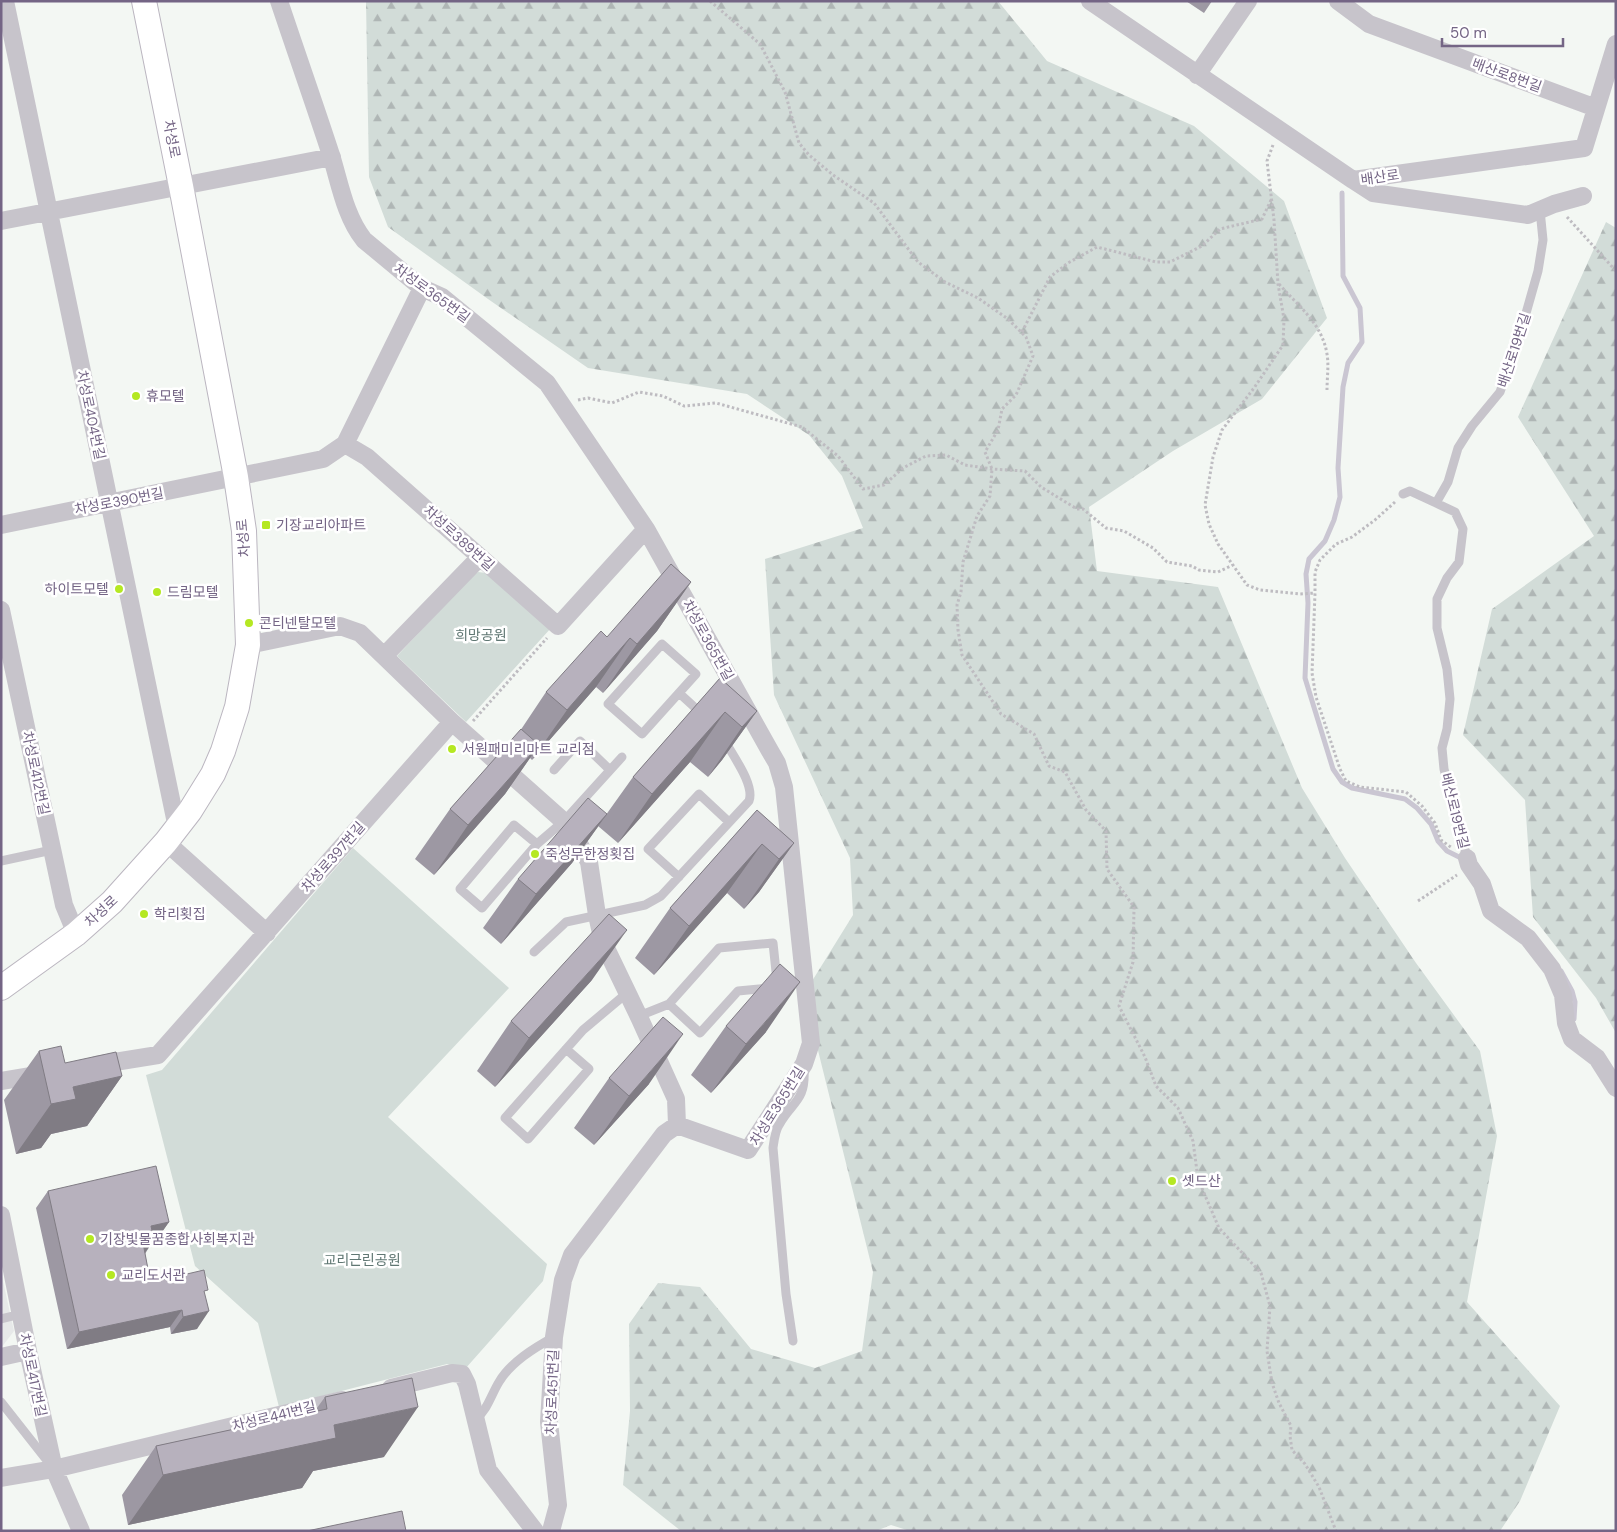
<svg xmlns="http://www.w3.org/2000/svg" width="1617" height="1532" font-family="'DM Sans','Noto Sans KR',sans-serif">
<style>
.built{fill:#e7e9e9}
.forest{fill:url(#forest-firs)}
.green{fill:#d2dcd8}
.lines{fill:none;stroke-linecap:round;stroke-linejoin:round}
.stream{stroke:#cac6d2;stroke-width:5}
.secondary-casing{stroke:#bbb6c0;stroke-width:26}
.path{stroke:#bebcc1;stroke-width:3;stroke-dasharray:2.5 2.5;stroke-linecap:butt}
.service{stroke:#c7c4cb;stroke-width:9}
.minor{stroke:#c7c4cb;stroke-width:18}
.secondary{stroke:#fff;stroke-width:24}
.wall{fill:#9d98a3}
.shaded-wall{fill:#807c84}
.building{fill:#b7b1bd;stroke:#807c84}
.poi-dot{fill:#b5e822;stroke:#fff;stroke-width:2}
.labels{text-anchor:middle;stroke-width:5;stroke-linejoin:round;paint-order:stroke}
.street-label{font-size:14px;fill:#746585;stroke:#fff}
.poi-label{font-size:14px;fill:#746585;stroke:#fff;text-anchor:start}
.park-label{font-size:14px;fill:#607773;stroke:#fff}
</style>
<defs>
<pattern id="forest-firs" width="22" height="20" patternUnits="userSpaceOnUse" patternTransform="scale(1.25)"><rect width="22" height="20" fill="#d2dcd8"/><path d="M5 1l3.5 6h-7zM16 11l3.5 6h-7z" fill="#afb6b5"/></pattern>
</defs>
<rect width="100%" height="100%" fill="#f3f7f3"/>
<path class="built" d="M1,1272l13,59 -13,17z"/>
<path class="forest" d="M366,1h632l49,60 147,65 90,75 43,117 -65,81 -89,52 -84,56 8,64 121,16 84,201 43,70 71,105 64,88 17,85 -30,166 93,104 -40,95 -20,30h-590l-19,-6 -15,6h-195l-58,-46 7,-74 -1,-87 29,-41 42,4 51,62 64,19 47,-17 11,-79 -69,-278 49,-79 -3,-57 -76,-163 -9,-136 98,-31 -21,-52 -33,-41 -62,-41 -159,-26 -100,-69 -100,-72 -19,-50z
M1606,222l10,6v805l-20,-35 -63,-81 -8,-117 -62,-65 29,-126 102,-73 -76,-119z"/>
<path class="green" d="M478,572l8,1 65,55 -85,94 -69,-66 75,-80z
M353,848l156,140 -121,129 159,147 -4,17 -78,88 -4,-2 -14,-3 -168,43 -21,-84 -63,-57 -49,-191 16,-5z"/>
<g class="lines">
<path class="stream" d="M1342,193l1,83 17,32 2,34 -14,21 -5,24 -5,81 2,29 -6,23 -9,21 -16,18 -3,15 2,29 -3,75 28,91 9,13 10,6 53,11 12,9 14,16 7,17 9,10 16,8
M1561,971l11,20 3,11 -1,17"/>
<defs>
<path id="secondary" d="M1,988l75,-54 36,-32 54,-60 24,-31 23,-37 10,-23 14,-44 11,-62 -4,-114 -8,-54 -55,-291 -37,-185"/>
</defs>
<use href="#secondary" class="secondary-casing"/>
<path class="path" d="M710,1l50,43 25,48 14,51 10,12 24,20 41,28 44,59 27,20 33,16 30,21 18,18 7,19 -17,39 -14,14 -4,21 -13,22 7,17 -2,27 -13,20 -14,46 -2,30 -4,13 1,25 4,25 39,59 33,20 15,32 16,6 21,38 20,21 1,38 27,38 -1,55 -14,44 26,51 11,29 22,22 15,33 5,38 21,49 42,45 9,33 -3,45 5,32 7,20 12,23 -1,10 2,14 13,14 14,23 17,44
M1273,145l-6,16 7,59 4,64 6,35 -1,26 -29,43 -32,42 -9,27 -8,48 4,19 9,20 29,41 13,5 40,4 15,-1
M1567,217l49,54
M1279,284c19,22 43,39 48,70 2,11 0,24 0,36
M1022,332l28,-55 18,-14 29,-16 59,15h14l32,-16 18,-17 42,-10 9,-19
M578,400l10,-2 24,5 27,-11 24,4 21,10 32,-3 86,24 36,29 25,33 21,-4 19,-17 23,-12 20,-1 19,10 27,4 33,2 16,16 36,22h6l23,19 18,3 29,17 14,14 25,4 7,4 19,2 15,-7
M1395,502l-20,18 -23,17 -16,7 -16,16 -5,12v21l-3,80 4,24 24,72 6,12 14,6 46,5 16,14 13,17 6,17 11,8
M473,721l74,-83
M1418,901l39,-26"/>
<path class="service" d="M1403,494l7,-3 26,12
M662,644l34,30 -54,60 -34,-30z
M679,693l23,21
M554,770l26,-29 30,29
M537,844l-23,-19 -54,64 22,19 55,-64 27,-23 58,-64
M1467,858l-23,-89 -2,-21 5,-19 3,-30 -3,-30 -10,-41v-29l10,-21 12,-16 4,-33 -8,-17 -19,-9 12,-21 10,-34 14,-22 28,-34 19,-54 19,-67 5,-31 -3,-30
M1,861l51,-11
M679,877l-31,-28 51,-55 30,28
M534,952l32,-30 79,-17 16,-9 88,-95c6,-16 -16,-45 -24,-60
M669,1004l31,29 38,-42 32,-3
M639,1016l30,-12 50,-56 54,-5 4,38
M566,1049l23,20 -61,70 -23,-21 78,-88 44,-37
M1,1319l20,-5
M793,1341l-7,-47 -13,-146c1,-7 2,-17 6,-23 13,-24 27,-23 25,-56
M1,1402l48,61
M476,1419c12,-10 15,-24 23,-37 12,-20 35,-34 55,-45"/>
<path class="minor" d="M5,1l172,827
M279,1c17,51 35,102 52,154 9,29 14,61 33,85l58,48 20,9 105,86 99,146 124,222 7,12 7,24 27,256 -7,21 -56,86 -71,-25
M1090,1l263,179 231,-32 32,-104
M1338,1l31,23 227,84
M1197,75l51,-74
M1353,180l20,13 155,22 26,-11 29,-8
M1,221l331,-64
M345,444l22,13 191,169 88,-97
M1,525l322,-66 22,-15 77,-156
M1,610l63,295 12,29
M248,645l92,-19 20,7 92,89 118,105 19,35 8,53 6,27 37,77 36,80 1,26
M384,656l96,-99
M166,842l101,91
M1467,858l2,7 13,19 9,27 37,27 24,31 11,26 3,28 6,16 25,19 19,30
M96,1065l62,-10 294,-333
M1,1081l42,-7
M1,1215l27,136 26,118 27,62
M1,1357l27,-6
M391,1388l61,-15 10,1 5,10 21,86 47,61
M1,1478l53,-9 288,-69
M551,1531l7,-26 -9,-83 5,-85 9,-57 9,-25 92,-121 13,-9"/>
<use href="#secondary" class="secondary"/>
</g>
<path class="wall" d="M1186,1h26l-8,12z
M691,582l-34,49 -54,62 -7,-6 -64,73 -2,-2 -25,36 -71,81 -19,-16 35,-50 70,-78 26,-39 61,-55z
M720,678l37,33 -35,49 -14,17 -18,-15 -72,81 -20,-17 35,-49z
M757,810l37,33 -35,49 -15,17 -17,-16 -73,82 -19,-17 35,-50z
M607,814l-35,49 -71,81 -18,-16 35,-49z
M592,980l-97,107 -18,-16 34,-50z
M726,1026l40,6 -55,61 -20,-18z
M39,1051l26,12 57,13 -35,50 -36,8 -10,14 -25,6 -12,-54z
M609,1078l40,6 -55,61 -20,-17z
M48,1191l121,31 -12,17h-3l-9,15 3,15 9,12 48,14 -8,34 -26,5 -1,-7 -103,22 -31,-141z
M325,1397l59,60 -71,14 -11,17 -174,37 -6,-30 34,-49 158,-34z"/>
<path class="shaded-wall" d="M691,582l-34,49 -54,62 34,-49z
M630,638l-34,49 -64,73 35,-50z
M757,711l-35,49 -14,17 34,-50z
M725,712l-35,50 -72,81 34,-49z
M539,745l-34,49 -71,81 34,-50z
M607,814l-35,49 -71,81 35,-50z
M794,843l-35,49 -15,17 35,-50z
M762,844l-35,49 -73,82 35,-49z
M627,930l-35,50 -97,107 34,-49z
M800,982l-34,50 -55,61 35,-49z
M683,1034l-34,50 -55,61 35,-49z
M122,1076l-35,50 -36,8 -10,14 -25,6 35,-50 22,-17z
M169,1222l-12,17 -18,4 12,-17z
M154,1240l-12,17 1,-14z
M182,1310l-12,17 -103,22 12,-17z
M209,1311l-12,18 -26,5 12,-17z
M418,1407l-34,50 -71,14 -11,17 -174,37 35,-50 171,-50z"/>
<path class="building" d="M671,564l20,18 -54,62 -7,-6 -63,72 -21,-18 55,-61 6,6z
M720,678l37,33 -15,16 -17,-15 -73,82 -19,-17z
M521,729l18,16 -71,80 -18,-16z
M588,798l19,16 -71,80 -18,-15z
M757,810l37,33 -15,16 -17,-15 -73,82 -19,-18z
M609,914l18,16 -98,108 -18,-17z
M780,964l20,18 -54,62 -20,-18z
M663,1017l20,17 -54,62 -20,-18z
M61,1046l4,17 51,-11 6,24 -49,11 3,12 -25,5 -12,-53z
M156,1166l13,56 -18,4 3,14 -11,3 5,26 7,-1 2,13 47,-11 4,20 -4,1 5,20 -26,6 -1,-7 -103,22 -31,-141z
M412,1378l6,29 -84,18 2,13 -173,37 -7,-29 171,-37 -2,-12z
M402,1511l4,20h-99z"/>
<g class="poi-dot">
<circle cx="136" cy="396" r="5"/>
<rect x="261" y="520" width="10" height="10" rx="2.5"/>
<circle cx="119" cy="589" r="5"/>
<circle cx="157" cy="592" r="5"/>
<circle cx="249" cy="623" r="5"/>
<circle cx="452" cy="749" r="5"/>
<circle cx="535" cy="854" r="5"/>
<circle cx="144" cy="914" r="5"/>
<circle cx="1172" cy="1181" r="5"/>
<circle cx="90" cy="1239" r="5"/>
<circle cx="111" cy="1275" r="5"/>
</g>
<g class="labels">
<g class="street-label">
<text transform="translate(1507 75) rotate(20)" y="5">배산로8번길</text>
<text transform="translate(172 139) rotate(79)" y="5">차성로</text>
<text transform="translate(1380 177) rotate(-8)" y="5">배산로</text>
<text transform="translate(432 293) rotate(36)" y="5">차성로365번길</text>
<text transform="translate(1514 350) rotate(-72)" y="5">배산로19번길</text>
<text transform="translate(91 415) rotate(78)" y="5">차성로404번길</text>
<text transform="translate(119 501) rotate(-11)" y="5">차성로390번길</text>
<text transform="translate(243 538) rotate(-95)" y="5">차성로</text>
<text transform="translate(459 538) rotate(42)" y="5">차성로389번길</text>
<text transform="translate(708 640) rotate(61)" y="5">차성로365번길</text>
<text transform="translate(36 773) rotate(78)" y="5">차성로412번길</text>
<text transform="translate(1455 811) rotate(76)" y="5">배산로19번길</text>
<text transform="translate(333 857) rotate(-49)" y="5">차성로397번길</text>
<text transform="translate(101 911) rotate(-43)" y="5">차성로</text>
<text transform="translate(777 1106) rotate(-58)" y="5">차성로365번길</text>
<text transform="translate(33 1375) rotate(78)" y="5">차성로417번길</text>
<text transform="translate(552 1392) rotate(-88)" y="5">차성로451번길</text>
<text transform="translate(274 1416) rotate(-14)" y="5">차성로441번길</text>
</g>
<g class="poi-label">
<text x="146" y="401">휴모텔</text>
<text x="276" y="530">기장교리아파트</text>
<text x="109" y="594" text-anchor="end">하이트모텔</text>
<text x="167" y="597">드림모텔</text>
<text x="259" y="628">콘티넨탈모텔</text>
<text x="462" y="754">서원패미리마트 교리점</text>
<text x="545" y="859">죽성무한정횟집</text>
<text x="154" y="919">학리횟집</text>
<text x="1182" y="1186">셋드산</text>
<text x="100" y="1244">기장빛물꿈종합사회복지관</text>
<text x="121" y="1280">교리도서관</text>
</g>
<g class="park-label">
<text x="481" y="640">희망공원</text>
<text x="362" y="1265">교리근린공원</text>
</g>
</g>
<rect width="1617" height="1532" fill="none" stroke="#746585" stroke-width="5"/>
<path d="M1442 38v8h121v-8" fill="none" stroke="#746585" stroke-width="2.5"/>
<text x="1450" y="38" font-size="15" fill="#746585" stroke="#ffffff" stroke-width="4" paint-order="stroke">50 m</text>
</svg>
